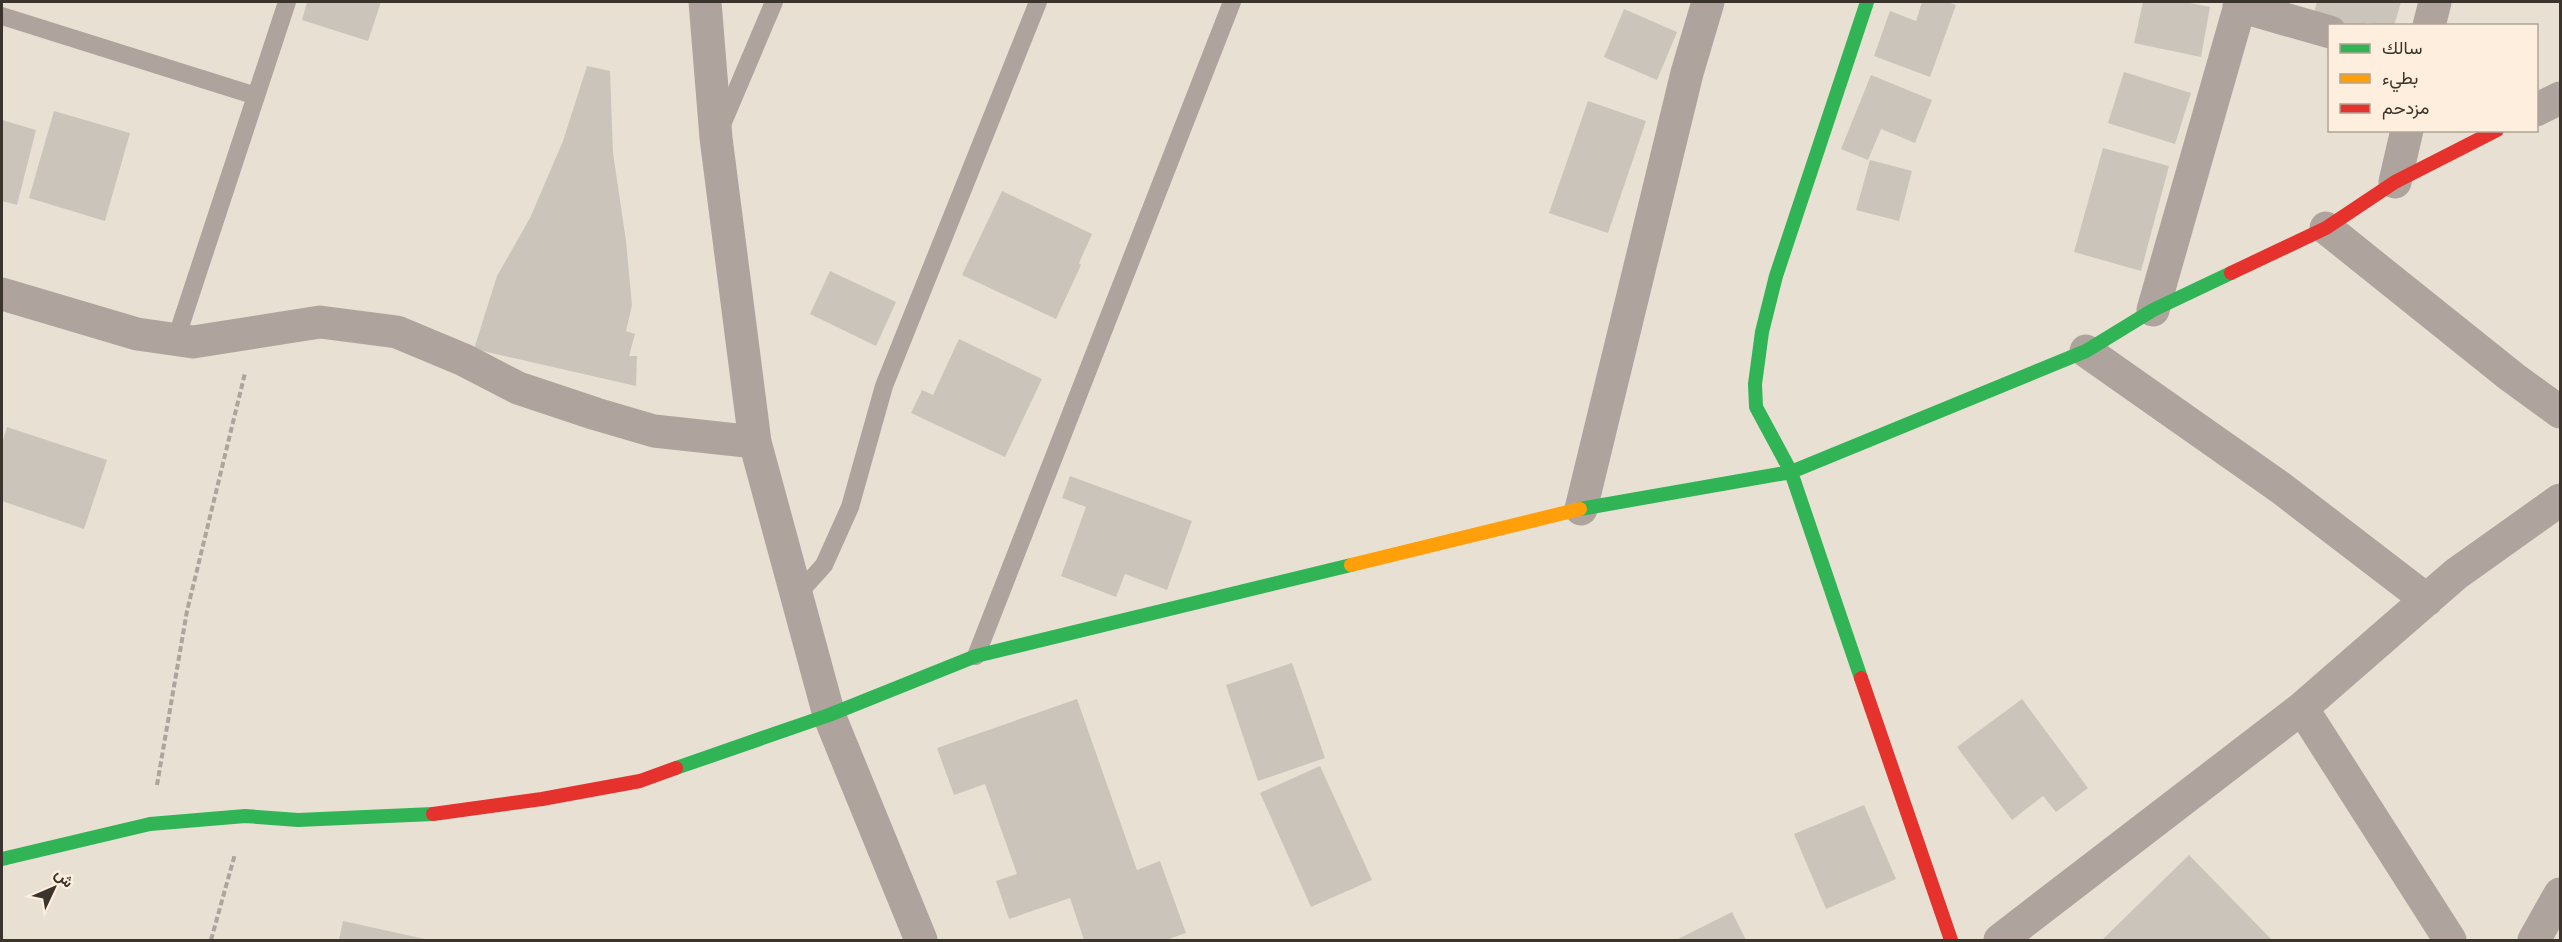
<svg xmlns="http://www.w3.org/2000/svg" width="2562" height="942" font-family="'Roboto Condensed',Vazirmatn,sans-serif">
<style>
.building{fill:#cbc4ba}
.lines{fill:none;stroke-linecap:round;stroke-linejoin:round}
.path{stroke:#aca49d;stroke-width:4;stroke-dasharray:6 3;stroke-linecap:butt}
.lane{stroke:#aea49d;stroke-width:18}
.street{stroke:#aea49d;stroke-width:33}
.fast{stroke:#30b455;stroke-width:14}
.slow{stroke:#ff9f0a;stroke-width:14}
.jam{stroke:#e5322d;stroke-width:14}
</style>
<rect width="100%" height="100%" fill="#e9e0d4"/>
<path class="building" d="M307,2h74l-13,39 -66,-21z
M1922,2h25l9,3 -26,72 -56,-21 16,-45 26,10z
M2143,2h42l25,5 -9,50 -67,-14z
M2317,2h84l-7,24 -28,-3 -1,3 -55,1z
M1624,9l53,23 -20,48 -53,-23z
M587,66l23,5 3,82 13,88 6,64 -6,26 9,3 -6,22h8l-1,30 -162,-37 23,-73 33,-58 33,-77z
M2124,72l67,21 -16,51 -67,-21z
M1871,75l61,25 -17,43 -34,-14 -13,31 -27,-11z
M1588,101l58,20 -38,112 -59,-20z
M54,111l76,22 -25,88 -76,-23z
M2,120l34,10 -19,75 -15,-4z
M2103,148l66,18 -28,105 -67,-19z
M1870,160l42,11 -13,50 -43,-11z
M1002,191l90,43 -13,29 2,2 -25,54 -94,-44z
M830,271l66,31 -20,44 -66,-32z
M959,339l83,40 -37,78 -94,-44 11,-23 11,5z
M7,427l100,33 -23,69 -82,-28v-58z
M1070,476l122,45 -25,69 -42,-16 -9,23 -55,-21 25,-69 -24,-9z
M1292,663l33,95 -67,23 -32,-96z
M1077,699l60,171 23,-9 26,72 -20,7h-82l-14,-42 -61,21 -13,-38 21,-7 -32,-90 -31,11 -17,-47z
M2022,699l66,89 -32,24 -13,-16 -31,24 -55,-73z
M1320,766l52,114 -61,27 -51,-114z
M1864,805l32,74 -70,30 -32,-75z
M2189,855l83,85h-170z
M1732,912l14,28h-70z
M343,921l86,19h-90z"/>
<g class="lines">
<path class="path" d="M157,785l30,-174 58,-238
M211,940l24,-86"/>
<path class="lane" d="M2,16l254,80
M721,127l53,-125
M176,339l111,-337
M797,595l27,-30 26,-58 34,-121 154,-384
M976,656l256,-654"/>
<path class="street" d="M705,2l11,136 39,304 74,273 92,225
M2239,6l91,26
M2429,26l6,-24
M2536,110l24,-12
M2395,182l12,-52
M2326,228l186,149 48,35
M2,294l135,40 56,8 127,-20 77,10 67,28 54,28 78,26 58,17 101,11
M2153,310l88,-308
M2086,351l195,137 146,112
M1581,509l106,-436 21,-71
M2302,708l148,232
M2000,940l302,-232 154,-134 104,-74
M2534,940l26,-46"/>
<path class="fast" d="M1580,509l211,-37 295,-121 67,-41 78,-37
M1861,678l-70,-206 -35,-65 -1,-23 7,-52 14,-56 91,-274
M676,768l153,-53 147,-59 375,-91
M2,859l148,-35 95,-8 53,4 135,-6"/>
<path class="slow" d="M1351,565l229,-56"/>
<path class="jam" d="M2231,273l95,-45 69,-46 102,-52
M1861,678l90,262
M433,814l109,-15 98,-18 36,-13"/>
</g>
<rect width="2562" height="942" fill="none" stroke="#3b342c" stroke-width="6"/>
<rect x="2328" y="24" width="210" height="108" fill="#fdeedd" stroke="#afa496" stroke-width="1.5"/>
<rect x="2340" y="44" width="30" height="9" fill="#30b455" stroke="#afa496" stroke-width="1.5"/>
<text x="2382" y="54" font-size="18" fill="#3b342c">سالك</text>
<rect x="2340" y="74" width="30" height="9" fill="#ff9f0a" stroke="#afa496" stroke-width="1.5"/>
<text x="2382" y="84" font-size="18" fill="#3b342c">بطيء</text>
<rect x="2340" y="104" width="30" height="9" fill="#e5322d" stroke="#afa496" stroke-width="1.5"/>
<text x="2382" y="114" font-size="18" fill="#3b342c">مزدحم</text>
<g transform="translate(54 888) rotate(46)" stroke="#fdeedd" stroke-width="4.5" paint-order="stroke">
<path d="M0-4.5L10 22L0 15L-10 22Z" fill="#3b342c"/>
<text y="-9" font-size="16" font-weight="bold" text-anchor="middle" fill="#3b342c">ش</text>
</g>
</svg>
